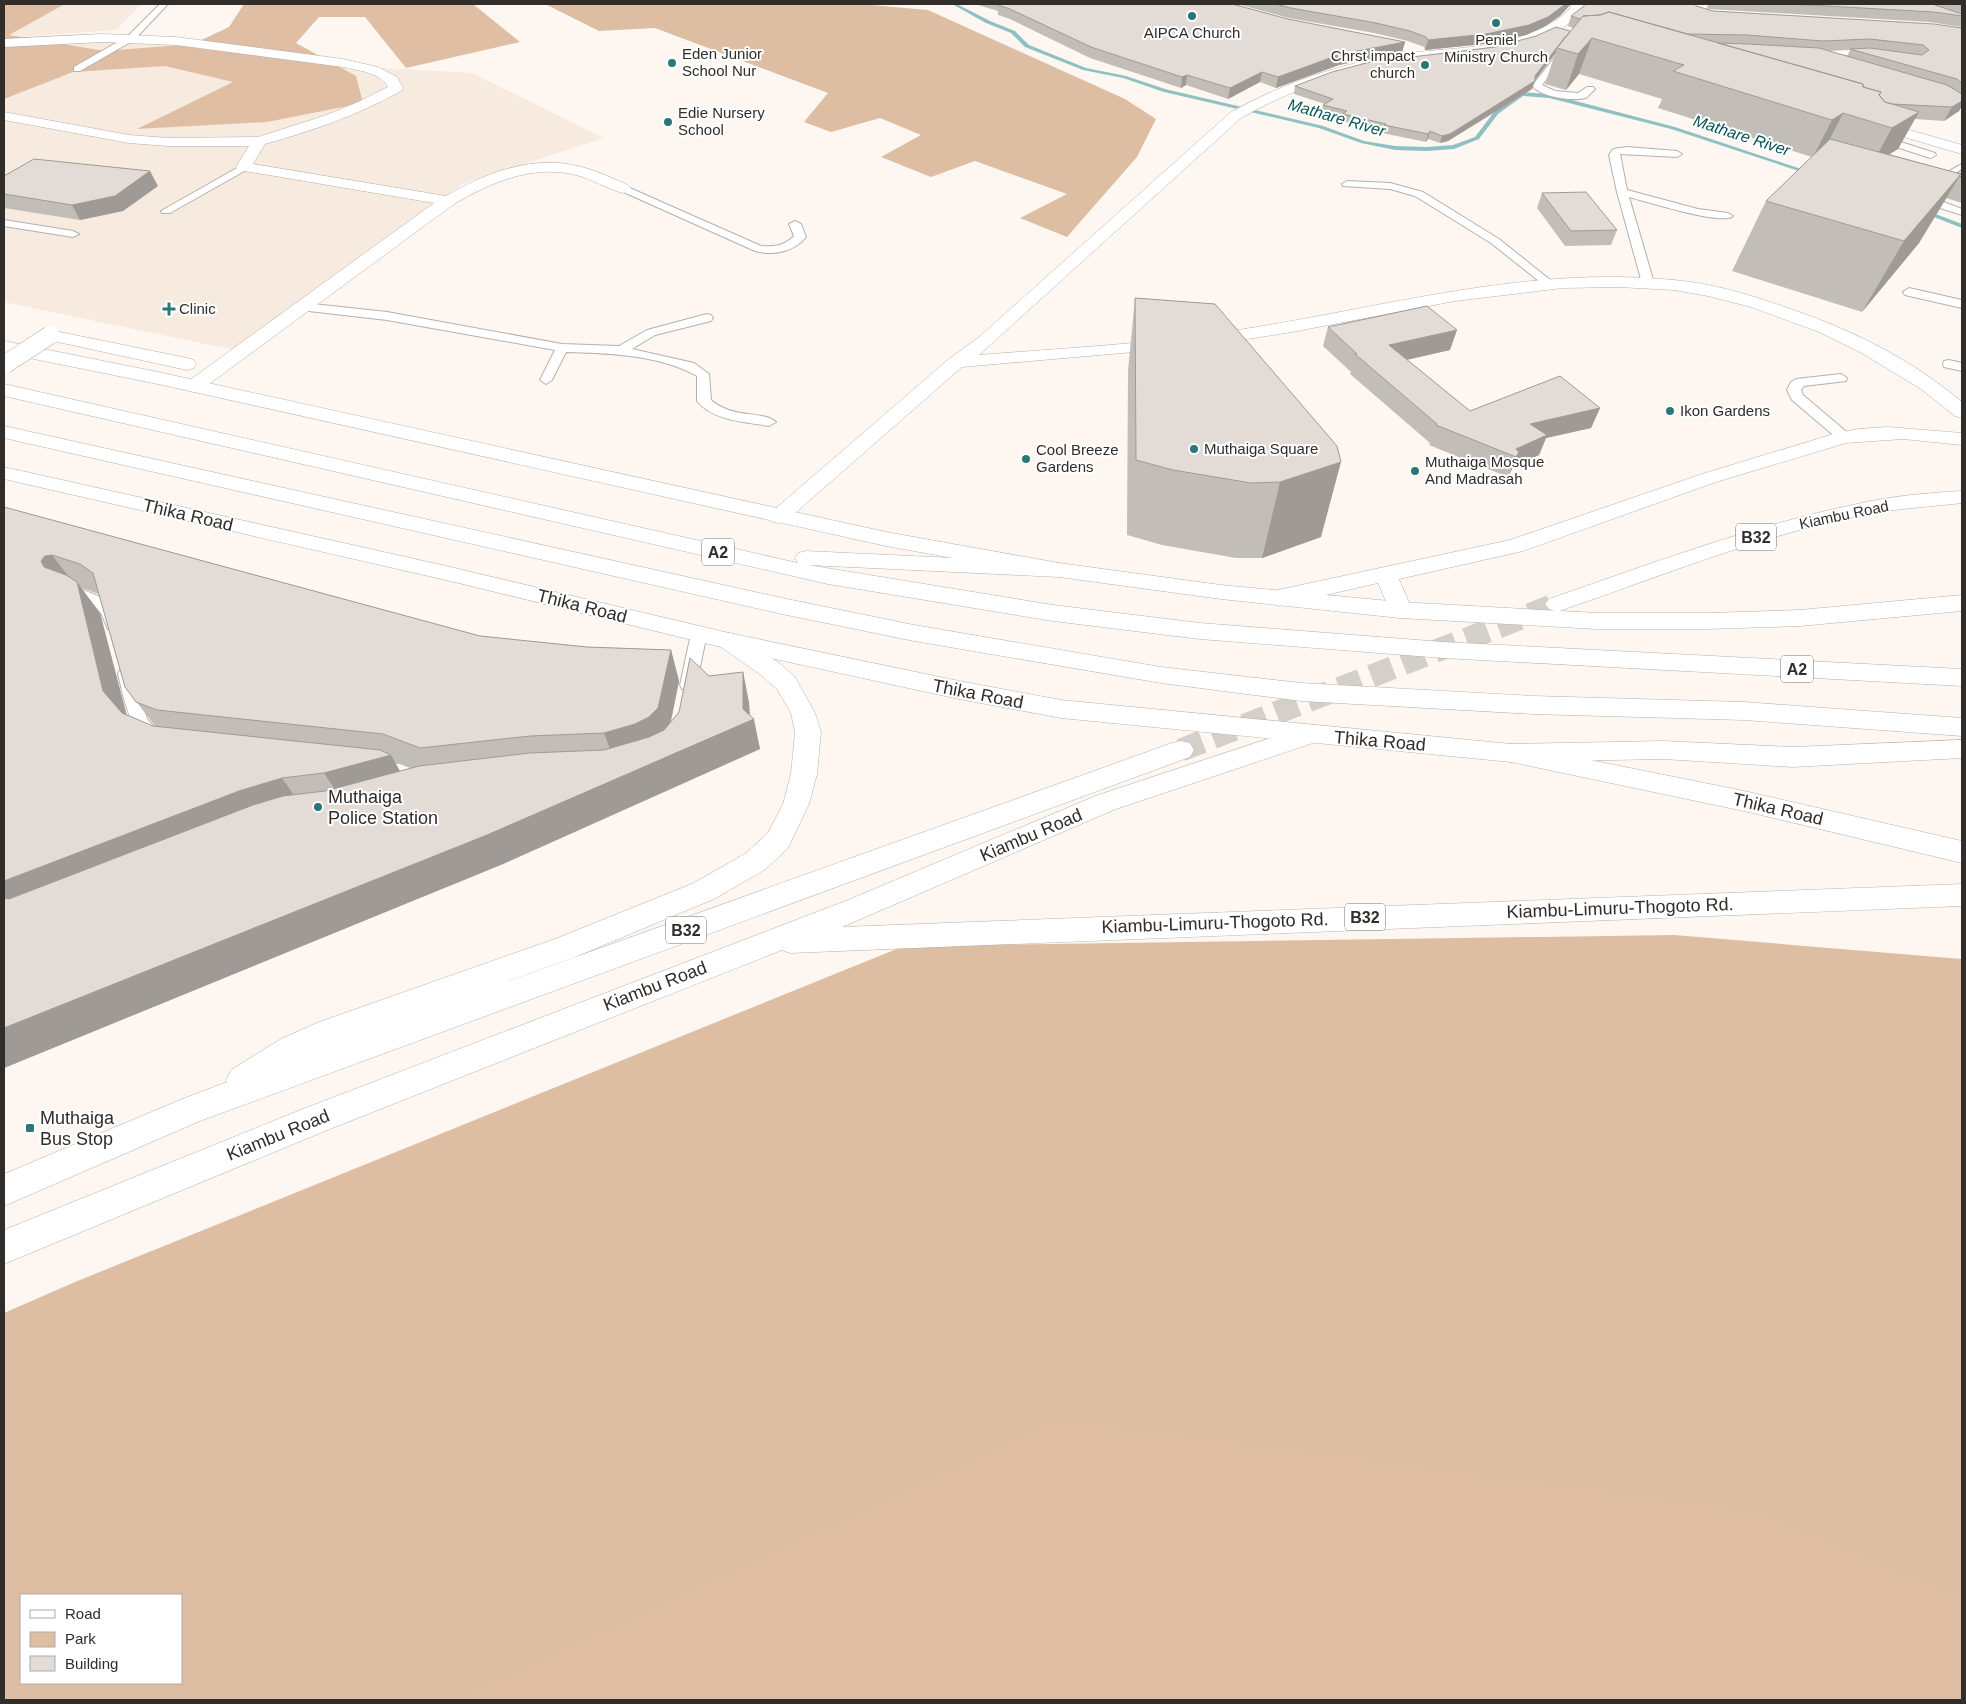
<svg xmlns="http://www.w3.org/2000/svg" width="1966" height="1704" font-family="Arial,sans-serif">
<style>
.built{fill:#f7eadf}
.green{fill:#debea3;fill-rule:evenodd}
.forest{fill:#dfbea3}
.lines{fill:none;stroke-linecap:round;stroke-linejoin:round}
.stream{fill:#8fc1c3;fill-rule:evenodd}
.highway-tunnel{stroke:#d5cfc9;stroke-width:23;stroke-dasharray:23 11;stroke-linecap:butt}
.lane-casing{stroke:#b6b0ab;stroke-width:2}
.street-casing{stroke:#b6b0ab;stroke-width:1}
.secondary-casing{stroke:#b6b0ab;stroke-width:1}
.highway-casing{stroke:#b6b0ab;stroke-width:1}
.lane{fill:#fff;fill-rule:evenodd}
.street{fill:#fff;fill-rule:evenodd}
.secondary{fill:#fff;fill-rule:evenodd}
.highway{fill:#fff;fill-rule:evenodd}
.street-bridge-casing{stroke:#b6b0ab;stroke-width:19;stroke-linecap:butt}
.street-bridge{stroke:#fff;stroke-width:18}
.wall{fill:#c3bdb8;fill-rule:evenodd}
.shaded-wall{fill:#9f9a96}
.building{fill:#e3dcd6;stroke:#9f9a96}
.poi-dot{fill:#2c7678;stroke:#fff;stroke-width:2}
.labels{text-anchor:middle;stroke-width:4;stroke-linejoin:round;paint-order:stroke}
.far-poi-label{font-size:15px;fill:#302d2b;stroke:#fff;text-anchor:start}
.far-street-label{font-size:15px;fill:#302d2b;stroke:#fff}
.far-water-label{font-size:16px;font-style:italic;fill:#085457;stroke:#fff}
.shield{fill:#fff;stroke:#6e6c6b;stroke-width:1}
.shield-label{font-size:16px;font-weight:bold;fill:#302d2b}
.street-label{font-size:18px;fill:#302d2b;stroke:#fff}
.poi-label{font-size:18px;fill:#302d2b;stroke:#fff;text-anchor:start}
</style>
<rect width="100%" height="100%" fill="#fef7f1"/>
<path class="built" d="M4,4h138l-26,26 -112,8z
M144,40l203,26 125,7 132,65 -141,46 -229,166 -230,-48v-254l72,-7z"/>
<path class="green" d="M545,4l326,1 57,5 197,89 31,20 -19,38 -70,80 -47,-19 47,-24 -92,-33 -44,16 -50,-20 40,-22 -41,-17 -49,14 -27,-10 24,-29 -173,-65 -56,3z
M1674,935l288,24v741h-1958v-387l71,-31 829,-336zM21,1595h160v88h-160z"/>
<path class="forest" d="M4,4h61l-56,31 96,16 88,-7 36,-17 15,-23h229l47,38 -114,26 -41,-51h-46l-23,26 60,33 7,27 -96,19 -130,7 96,-47 -68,-16 -92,6 -69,27z
M1060,1419l695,92 207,86v103h-1507z"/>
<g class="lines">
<path class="stream" d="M952,4h5l33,17 25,10 14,14 57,23 40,8 39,13 158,37 41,15 31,5 32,1 26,-2 22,-8 19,-25 28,-20 27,2 126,33 138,46 -5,1 -137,-45 -122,-31 -26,-2 -25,18 -19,25 -25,10 -27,2 -32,-1 -34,-7 -42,-15 -155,-36 -41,-14 -40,-8 -58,-23 -14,-14 -25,-10z
M1921,210h4l37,14v4l-41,-16z"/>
<path class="highway-tunnel" d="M1181,750l376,-146"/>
<defs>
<path id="lane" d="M160,4h8l-34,36 -54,31h-6v-4l54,-31z
M1566,46l4,3 -28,36 13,6 23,2 9,-6h6l2,2 -9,9c-15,3 -42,0 -54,-12l31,-39z
M1839,49l35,2 4,3 -4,3 -35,-2 -25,4 -4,-3 4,-3z
M1876,134l59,19 1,2 -5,3 -4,-1 -55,-18 -1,-2z
M1627,147l50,4 5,3 -5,3 -57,-3 7,36 71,19 30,4 5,3c-10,10 -88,-15 -104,-19l25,86 -6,4 -6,-4 -25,-91 -8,-37 4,-6z
M244,164l5,3 -1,2 -78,44h-8l-1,-2z
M1962,164v7l-39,23 39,15v6l-41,-13 -9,-7 4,-6z
M1347,181l43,2 33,9 76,47 55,44 -6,4 -4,-2 -53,-42 -76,-47 -25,-7 -47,-3 -1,-2z
M623,185l138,61c13,1 23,0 33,-10l-5,-12 6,-3 6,3 5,13c-12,15 -33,19 -51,14l-136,-61 -1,-2z
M4,220l69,11 6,3 -6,3 -69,-11z
M1909,288l53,12v8l-57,-13 -2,-3z
M304,303l83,9 175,32 57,2 28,-16 60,-16 4,1 2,3 -2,3 -56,14 -23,14 62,14 15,11 2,26c7,6 16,10 25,12 11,3 32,2 40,10l-7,4c-23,-4 -56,-5 -72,-25v-25c-37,-21 -89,-23 -131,-24l-14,28 -6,4 -6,-4 15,-30 -168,-30 -87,-10 -2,-3z
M1949,360l13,3v8l-18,-4 -1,-3 1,-3z
M1841,374l6,4 -1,3 -42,5 -3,4 2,5 46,39 2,3 -2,3h-10l-47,-40 -5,-10 4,-8 5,-3z
M75,588c25,7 37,12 47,37l-2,4 -6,1 -6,-1 -7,-16 -6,-6 -26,-10 -2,-4 2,-4z
M699,629l6,1 2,4 -11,51 -2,4 -6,2 -6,-2 -2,-4 11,-51 2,-4z
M126,668l6,2 2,4 13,45 17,20 -3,4c-28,9 -38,-50 -43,-69l2,-4z"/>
<path id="street" d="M1573,4h12c-35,61 -149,48 -209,62 -48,11 -93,28 -135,52l-262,237c86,-7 173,-11 259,-25 145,-22 288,-65 436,-50 45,4 90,19 133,35 56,20 110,49 155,87v16l-7,-2 -34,-27 -61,-37 -41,-20 -68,-25 -43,-11 -34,-6 -56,-3 -55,1 -108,13 -163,31 -89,14 -241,21 -176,154 -8,2 -8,-2 -3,-5 183,-158 28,-20 253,-226c45,-25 92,-42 142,-53 58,-14 115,-4 171,-32 11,-5 22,-12 29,-23z
M102,34l74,3 167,22 35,8 19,10 6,11 -2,3c-43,24 -89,40 -136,53l-12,20 193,32c40,-23 85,-41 132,-30 17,4 34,12 50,19l3,3 -3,3 -5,2c-16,-4 -31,-14 -47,-18 -44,-11 -86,8 -122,29l-253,186 -7,2 -7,-2 -3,-4 3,-4 247,-179 -195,-33 -3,-3 13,-21h-81l-39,-3 -125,-23v-8l125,23 39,3 90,-1 66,-21 34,-14 30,-15c-6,-14 -31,-17 -45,-20l-167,-22 -74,-3 -98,5v-8z
M1871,119l91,26v9l-96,-28 -2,-3 2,-3z
M50,330l137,28 7,2 2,4 -2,4 -7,2 -143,-31 -3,-4 3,-4z
M1888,427l74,6v12l-59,-6 -57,4 -130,39 -193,69 -124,28 13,31 -4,5 -8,3 -8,-3 -14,-32 -100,23 -8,-3 -3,-5 3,-5 8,-3 232,-50 192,-66 135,-41 22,-4z"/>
<path id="secondary" d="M4,341l154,31 728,160 173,31 162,22 179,17 197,11h111l92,-3 162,-15v16l-162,15 -92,3h-111l-197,-11 -179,-19 -162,-22 -173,-31 -728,-162 -154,-31z
M4,467l442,99 283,67 230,48 102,19 450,44 233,47 218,50v22l-218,-52 -233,-49 -450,-44 -102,-19 -230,-50 -283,-69 -442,-101z"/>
<path id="highway" d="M4,384l794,179 -3,-5 3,-5 8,-2 253,12 8,2 3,5 -3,5 -8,2 -251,-12 245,40 147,18 243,19 519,27v17l-519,-28 -243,-19 -147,-18 -225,-37 -824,-188z
M4,426l778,172 132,27 247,42 140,16 232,13 211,6 218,16v18l-218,-16 -211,-6 -232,-13 -140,-18 -247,-42 -132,-27 -778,-176z
M1962,491v12c-35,4 -70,6 -105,13 -100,21 -196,60 -292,93l-8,3 -8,-3 -4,-5 4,-5c101,-35 202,-73 308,-95 34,-8 70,-11 105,-13z
M729,633l8,2 42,28 16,14 20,36 6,19 -4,42 -8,30 -21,44 -22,21 -52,30 -139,58 -189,68 786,-282 9,-2 9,2 4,7 -4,7 -990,364 -196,85v-32l176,-74 47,-18 -1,-2 5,-10 50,-31 38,-17 236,-83 139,-56 52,-30 22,-20 15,-29 8,-30 4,-42 -4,-19 -14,-24 -16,-14 -40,-28 -4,-6 4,-6z
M1310,725l9,2 4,7 -4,7 -203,68 -274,118 1120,-43v22l-1172,47 -8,-3 -457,181 -321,133v-34l299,-121 545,-209 250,-105z
M1962,740v18l-169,9 -130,-8 -152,3 -9,-2 -4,-7 4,-7 9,-2 152,-3 130,6z"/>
</defs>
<use href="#lane" class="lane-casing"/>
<use href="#street" class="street-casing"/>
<use href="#secondary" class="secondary-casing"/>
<use href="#highway" class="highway-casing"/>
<use href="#lane" class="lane"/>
<use href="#street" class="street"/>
<use href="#secondary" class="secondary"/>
<use href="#highway" class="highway"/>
<defs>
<path id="street-bridge" d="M4,365l46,-30"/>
</defs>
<use href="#street-bridge" class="street-bridge-casing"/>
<use href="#street-bridge" class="street-bridge"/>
</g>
<path class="wall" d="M975,4h596l-11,12 -16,11 -18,8 -43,9 -58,6 -1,-3 -16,-6 -34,-8 -85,-15 -48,-13 -8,-1 55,15 117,23 -3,10 -63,13 -63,23 -16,-6 -32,17 -42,-14 -5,3 -91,-30 -80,-39 -12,-4v-4z
M1708,4h254v23l-33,-5 -220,-13h-2z
M1584,6h112l17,5 249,17v78l-3,5 -15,10 -30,-2 -16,30 -9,5 68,19 5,-4v34l-16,-5 -27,45 -57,69 -130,-41 34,-70 46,-44 -154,-49 4,-9 -83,-25 -13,16 -21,-6 10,-30 -20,26 -3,9 -84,52 -8,2 -12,-4 -2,3 -44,-9 1,-1 -41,-11 1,-3 -22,-5 2,-8 2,-1 -31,-10 1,-8 276,-55 2,-3 -5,-2 3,-10zM1850,50l-3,6 -19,-5h1z
M4,176l154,10 -35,25 -43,9 -76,-12z
M1542,193l75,37 -6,15 -46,1 -28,-38z
M1135,298l80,6 106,233 -59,21h-26l-74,-13 -35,-10 1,-164z
M1328,327l122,23 -43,10 63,51 130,-3 -9,20 -45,10 -7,17 -26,12 -5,10 -79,-32 1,-2 -80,-69 1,-2 -28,-26z
M4,507l476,129 107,11 84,3 8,31 -8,41 38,-46 34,-4 6,31 1,12 10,34 -257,115 -499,204zM81,588l18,6 26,93 30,39h-2l-26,-11 -27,-102zM396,764h4l10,4 -10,3z"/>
<path class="shaded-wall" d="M1565,4h6l-11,12 -16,11 -18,8 -43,9 -58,6 3,-10z
M1581,34l-24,14 -2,6 -22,29 2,-2 -3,8 -84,52 -8,2 2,-7 93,-60 30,-39z
M1592,38l-13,36 -13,16 12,-36z
M1405,42l-3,10 -63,13 -63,23 2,-11 63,-23z
M1262,72l-2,10 -32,17 2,-11z
M1187,75l-1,10 -5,3 1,-11z
M1962,101v5l-3,5 -15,10 8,-14z
M1919,112l-21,37 -27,17 21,-38z
M1843,113l-19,38 -11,6 19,-37z
M1430,131l-2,8 -2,3 2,-8z
M150,171l8,15 -35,25 -43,9 -8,-15z
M1961,174l-42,69 -57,69 42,-71z
M1457,330l-7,20 -67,15 6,-20z
M1600,408l-9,20 -45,10 -7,17 -26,12 -5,10 8,-20v-8l14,-25z
M1341,462l-20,75 -59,21 18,-76z
M52,555l24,31 -32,-19 -3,-6 4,-5z
M77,582l23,31 28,108 -25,-30z
M671,650l8,31 -12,58 -52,24 -11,-30z
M743,672l6,31 1,17 4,-1 6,30 -257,115 -499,204v-40l739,-319z
M391,755l17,31 -64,17 -20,-30z
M282,778l21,30 -274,111 -25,-20v-18l235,-90z"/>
<path class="building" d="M1001,4h231l56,15 117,23 -64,12 -63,23 -16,-5 -32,16 -43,-13 -5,2 -91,-30 -81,-38 -12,-4z
M1275,4h290l-2,2 -15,11 -19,8 -43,9 -58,6 -2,-3 -16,-6 -34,-8 -85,-15z
M1585,4h110l1,2 17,5 221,13 28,4v55l-5,-4 -107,-30 20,-1 52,7 7,-5 -6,-5 -53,-6 -47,2 -76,-6 -59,-1 -79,-22 -9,3 -17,1 -3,3 -9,-3 13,-10z
M1790,4h142l30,10v2l-28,-4z
M1609,12l254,72v3l18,5 -2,3 6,7 34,10 -27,16 -49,-15 -11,7 -159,-49 11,-6 -92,-27 -14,16 -21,-6 26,-32 17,-1z
M1556,27l14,4 -4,6h-1l-30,39v5l-85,53 -8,2 -12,-5 -2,3 -44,-9 2,-1 -43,-10 4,-3 -24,-6 10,-6 -38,-13 37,-14 38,-10 125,-15 41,-11z
M1718,43l30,1 71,4 128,37 15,9v7l-10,6 -60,-3 -7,-2 -6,-7 2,-3 -18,-5v-3z
M1830,139l131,35 -57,67 -138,-40z
M34,159l116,12 -35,25 -43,9 -68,-11v-18z
M1962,169v8l-3,-1 2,-2 -4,-1z
M1586,192l31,38 -46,1 -29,-38z
M1135,298l80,6 122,142 4,16 -61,20 -29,1 -78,-13 -37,-10z
M1427,306l30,24 -68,15 81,66 90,-35 40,32 -70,16 17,11 -31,14 3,3 -3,5 -80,-32 1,-1 -82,-70h2l-29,-27z
M4,507l476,129 107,11 84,3 -13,58 -9,9 -14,7 -31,9 -74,3 -110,12 -37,-14 -226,-24 -21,-8 -11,-15 -32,-114 -13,-9 -28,-9 -7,1 -4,5 3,6 22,8 11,7 26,109 19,22 31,13 227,24 11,5 -67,18 -42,5 -43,13 -235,90z
M690,658l19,18 34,-4v37l11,10 -267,116 -483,193v-130l5,1 244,-94 30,-9 42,-5 94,-25 111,-13 74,-3 45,-13 15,-7 15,-18z"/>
<g class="poi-dot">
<circle cx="1192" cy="16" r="5"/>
<circle cx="1496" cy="23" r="5"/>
<circle cx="672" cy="63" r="5"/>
<circle cx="1425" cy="65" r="5"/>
<circle cx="668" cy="122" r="5"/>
<path d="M166.5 301.5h5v5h5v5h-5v5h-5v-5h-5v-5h5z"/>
<circle cx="1670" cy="411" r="5"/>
<circle cx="1194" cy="449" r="5"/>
<circle cx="1026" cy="459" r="5"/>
<circle cx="1415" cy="471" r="5"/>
<circle cx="318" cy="807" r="5"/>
<rect x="25" y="1123" width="10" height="10" rx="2.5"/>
</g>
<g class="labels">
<g class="far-poi-label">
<text x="1192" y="38" text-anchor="middle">AIPCA Church</text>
<text x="1496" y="45" text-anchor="middle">Peniel<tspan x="1496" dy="17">Ministry Church</tspan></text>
<text x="682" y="59">Eden Junior<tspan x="682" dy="17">School Nur</tspan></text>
<text x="1415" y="61" text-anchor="end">Chrst impact<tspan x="1415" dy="17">church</tspan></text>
<text x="678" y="118">Edie Nursery<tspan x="678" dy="17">School</tspan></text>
<text x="179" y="314">Clinic</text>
<text x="1680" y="416">Ikon Gardens</text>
<text x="1204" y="454">Muthaiga Square</text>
<text x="1036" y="455">Cool Breeze<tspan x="1036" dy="17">Gardens</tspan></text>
<text x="1425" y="467">Muthaiga Mosque<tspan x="1425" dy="17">And Madrasah</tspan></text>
</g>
<g class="far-street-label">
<text transform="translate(1844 515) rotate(-12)" y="5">Kiambu Road</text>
</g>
<g class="far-water-label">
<text transform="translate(1337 117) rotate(16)" y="6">Mathare River</text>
<text transform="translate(1742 135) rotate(18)" y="6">Mathare River</text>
</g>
<g class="shield">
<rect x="1736" y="523.5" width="40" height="27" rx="4"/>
<rect x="702" y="538.5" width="32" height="27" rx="4"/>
<rect x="1781" y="655.5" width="32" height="27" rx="4"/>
<rect x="1345" y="903.5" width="40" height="27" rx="4"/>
<rect x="666" y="916.5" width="40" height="27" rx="4"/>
</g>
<g class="shield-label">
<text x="1756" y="543">B32</text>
<text x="718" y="558">A2</text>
<text x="1797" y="675">A2</text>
<text x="1365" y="923">B32</text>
<text x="686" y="936">B32</text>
</g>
<g class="street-label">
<text transform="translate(188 515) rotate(13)" y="6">Thika Road</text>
<text transform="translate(582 606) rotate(14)" y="6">Thika Road</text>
<text transform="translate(978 694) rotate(11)" y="6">Thika Road</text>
<text transform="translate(1380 741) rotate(5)" y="6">Thika Road</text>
<text transform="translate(1778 809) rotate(13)" y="6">Thika Road</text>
<text transform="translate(1031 835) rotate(-23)" y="6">Kiambu Road</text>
<text transform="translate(1620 908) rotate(-2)" y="6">Kiambu-Limuru-Thogoto Rd.</text>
<text transform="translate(1215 923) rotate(-2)" y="6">Kiambu-Limuru-Thogoto Rd.</text>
<text transform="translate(655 986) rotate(-21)" y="6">Kiambu Road</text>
<text transform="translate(278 1135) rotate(-22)" y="6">Kiambu Road</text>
</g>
<g class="poi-label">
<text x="328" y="803">Muthaiga<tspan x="328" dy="21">Police Station</tspan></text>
<text x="40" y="1124">Muthaiga<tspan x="40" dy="21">Bus Stop</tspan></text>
</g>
</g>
<rect width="1966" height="1704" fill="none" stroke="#302d2b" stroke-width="10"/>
<rect x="20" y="1594" width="162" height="90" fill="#ffffff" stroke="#acabaa"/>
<rect x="30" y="1610" width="25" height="8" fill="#ffffff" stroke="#acabaa"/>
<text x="65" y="1619" font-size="15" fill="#302d2b">Road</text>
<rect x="30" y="1632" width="25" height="15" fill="#debea3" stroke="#acabaa"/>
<text x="65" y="1644" font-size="15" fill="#302d2b">Park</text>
<rect x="30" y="1656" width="25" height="15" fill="#e3dcd6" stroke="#acabaa"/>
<text x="65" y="1669" font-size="15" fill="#302d2b">Building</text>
</svg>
